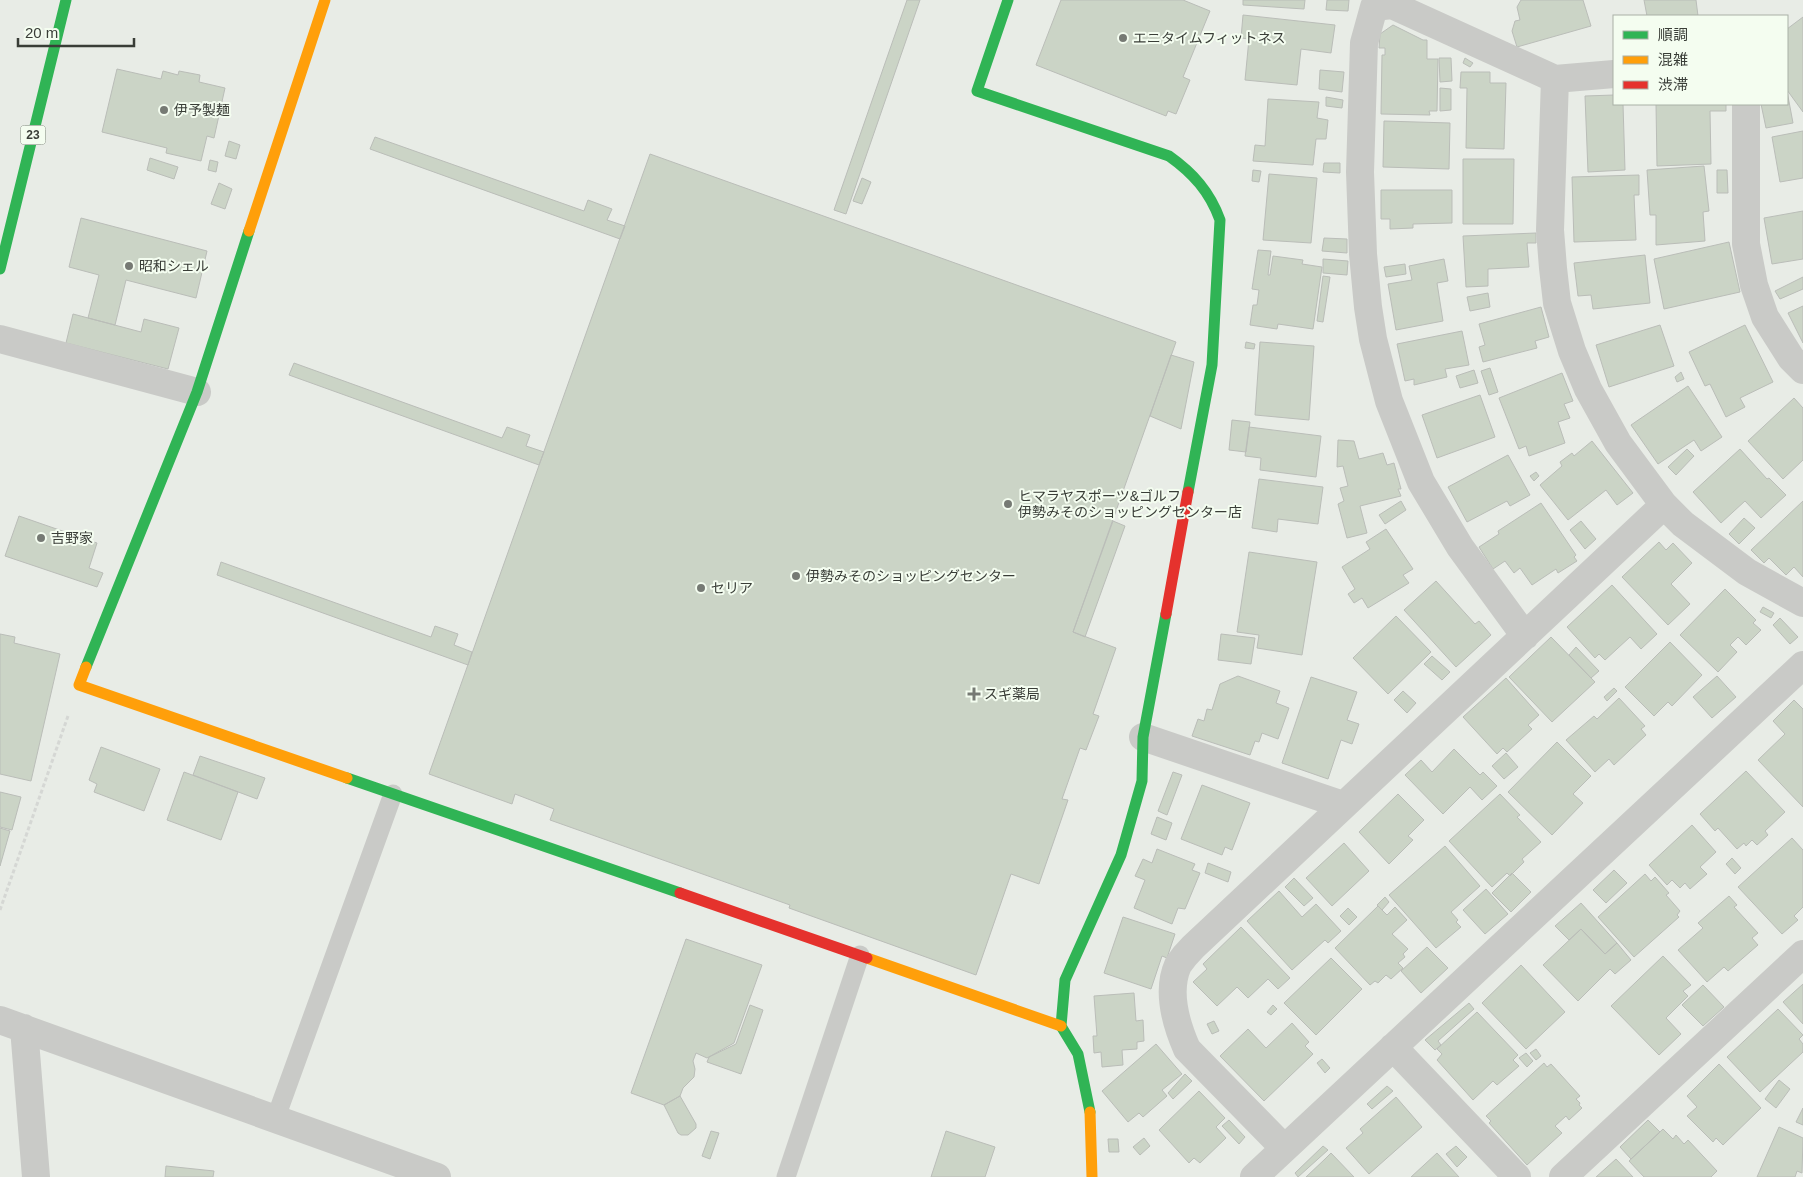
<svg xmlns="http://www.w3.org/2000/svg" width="1803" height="1177" font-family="Helvetica,'Noto Sans JP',sans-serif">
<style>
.building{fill:#cbd4c6;stroke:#babdb8}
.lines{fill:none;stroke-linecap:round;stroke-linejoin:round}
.path{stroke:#d5d7d4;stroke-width:3;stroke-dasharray:4 2.5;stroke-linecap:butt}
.lane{stroke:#c9cac7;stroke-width:19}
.street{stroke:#c9cac7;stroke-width:28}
.fast{stroke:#30b455;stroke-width:11}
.slow{stroke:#ff9f0a;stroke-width:11}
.jam{stroke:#e5322d;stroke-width:11}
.poi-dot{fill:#767a74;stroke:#f4fdf0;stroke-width:2}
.labels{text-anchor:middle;stroke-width:4;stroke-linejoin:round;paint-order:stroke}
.shield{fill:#f4fdf0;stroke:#71776e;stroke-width:1}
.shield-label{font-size:12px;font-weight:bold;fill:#393d37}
.poi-label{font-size:14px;fill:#393d37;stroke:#f4fdf0;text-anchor:start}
</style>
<rect width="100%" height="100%" fill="#e8ece6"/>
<path class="building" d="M907,0h13l-74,214 -12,-4z
M1061,0h122l27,11 -27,66 7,3 -14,34 -8,-3 -2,5 -130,-51z
M1243,0h62l-1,9 -61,-4z
M1327,0h22l-1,11 -22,-1z
M1521,0h62l8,26 -74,21 -5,-16 3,-10 5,-1 -3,-13z
M1644,0h52l2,16h-51z
M1243,15l92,10 -4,28 -30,-4 -4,36 -52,-5 4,-41 -8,-1z
M1803,17v95l-16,-22v-61z
M1393,25l30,15h4v19h11l-1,52h-8l1,4 -49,-1 1,-59h3v-7h-6l1,-14z
M1439,58h12l1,23 -12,1z
M1465,58l8,5 -3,4 -7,-4z
M117,69l44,10 2,-8 15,4 1,-4 21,4 -1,7 26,6 -11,50 -7,-2 -6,25 -35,-8 1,-5 -65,-16z
M1320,70l24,2 -2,20 -23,-3z
M1461,72h29v11h16l-2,66 -38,-1 1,-60h-7z
M1440,88l11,1v21l-11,1z
M1787,91l6,32 -27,5 -5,-24h26z
M1614,95v9h9l2,66 -37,2 -3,-76z
M1326,97l17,3 -1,8 -16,-2z
M1268,99l51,3 -2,16 11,2 -2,19h-10l-3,26 -60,-4 2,-16 10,1z
M1656,104h70v7h-16l1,53 -54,2z
M1384,121l66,2 -1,46 -66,-2z
M1803,131v47l-23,4 -8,-45z
M375,137l209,74 4,-11 24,9 -5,11 18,6 -5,13 -250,-90z
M229,141l11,4 -4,14 -11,-3z
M650,154l526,188 -103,290 43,16 -23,66 6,2 -13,34 -6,-2 -18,51 6,1 -29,84 -28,-10 -35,101 -187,-67 1,-3 -240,-85 4,-11 -39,-15 -3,10 -83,-30z
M150,158l28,9 -4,12 -27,-9z
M1463,159h51l-1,65h-50z
M210,160l8,2 -2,10 -8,-2z
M1324,163h16v10l-17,-1z
M1704,166l5,45 -6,1 2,29 -49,4v-30h-6l-3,-45z
M1253,170l8,1 -2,11 -7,-1z
M1717,170h10l1,23h-11z
M1269,174l48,4 -6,65 -48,-3z
M1639,175v20h-5l2,45 -62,2 -2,-65z
M862,178l9,4 -9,22 -9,-3z
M219,183l13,6 -7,20 -14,-5z
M1381,190h71v33l-39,1v4l-23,1v-10h-9z
M1803,211v48l-31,5 -8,-46z
M81,218l126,33 -11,47 -70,-18 -11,45 -27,-7 11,-43 -30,-8z
M1536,233v10h-9l2,24 -41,2v17l-22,1 -3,-51z
M1324,238l23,1v14l-25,-2z
M1729,242l11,50 -76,17 -10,-50z
M1258,250l13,1 -3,24h2l3,-19 30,4 -1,4 20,3 -9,62 -35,-5 -1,5 -27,-4 3,-20h4l2,-15 -7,-1z
M1645,255l5,48 -57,6 -2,-14 -13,1 -4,-33z
M1323,259l25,2 -1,14 -24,-2z
M1444,259l4,22 -11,2 6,38 -47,9 -8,-46 24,-4 -3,-14z
M1405,264l1,10 -20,3 -2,-10z
M1323,276l7,1 -7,45 -6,-1z
M1803,277v12l-23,10 -5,-8z
M1488,293l2,14 -20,4 -3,-14z
M1803,306v37l-15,-30z
M1541,307l8,30 -14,4 2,7 -54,14 -4,-15 6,-2 -6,-21z
M73,314l68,18 3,-13 35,9 -11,41 -102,-26z
M1660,325l14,41 -65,21 -13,-42z
M1745,325l28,57 -33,16 5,9 -19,10 -16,-33 -5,2 -16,-34z
M1462,331l7,34 -24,4 2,8 -33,8v-6l-9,2 -8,-37z
M1246,342l9,2 -1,5 -9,-1z
M1260,342l54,4 -5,74 -54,-5z
M1171,355l23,7 -13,67 -31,-13z
M294,363l208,75 5,-11 23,8 -4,11 18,6 -5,13 -250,-90z
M1490,368l8,24 -9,3 -8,-24z
M1474,370l4,13 -18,5 -4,-12z
M1681,372l3,7 -7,3 -2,-5z
M1562,373l11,28 -9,3 6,14 -12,4 7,21 -36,13 -3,-10 -7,3 -20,-51z
M1688,386l34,51 -21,14 -7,-11 -36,24 -27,-39z
M1480,395l15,42 -58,21 -15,-43z
M1794,398l9,10v52l-20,19 -35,-38z
M1232,420l18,2 -4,30 -17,-2z
M1249,427l72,9 -5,41 -56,-7 1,-12 -16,-2z
M1338,440l16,1 5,18 24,-6 4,12 7,-2 7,26h-3l3,7 -41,10 7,27 -20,5 -9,-34 6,-3 -4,-13 8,-2 -5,-20 -6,1z
M1592,441l41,52 -16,12 -11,-15 -38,30 -28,-35 22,-19 -2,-4 12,-9 2,3z
M1687,449l7,7 -18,19 -8,-8z
M1740,449l27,30 2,-1 17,17 -25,23 -16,-17 -24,22 -28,-31z
M1508,455l22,40 -20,11 -3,-5 -40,21 -19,-35z
M1536,472l3,4 -5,5 -4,-5z
M1259,479l64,8 -5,37 -40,-5 -1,13 -25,-4z
M1401,501l5,9 -21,14 -6,-9z
M1803,501v76l-9,-10 -8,8 -17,-17 -5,5 -13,-13z
M1541,503l35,52 -2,2 3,4 -19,12 -2,-4 -24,16 -12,-17 -6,5 -9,-12 -12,8 -14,-22 20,-13 -1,-3z
M19,516l78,27 -8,25 14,5 -6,14 -92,-31z
M1744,518l11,10 -16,16 -10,-10z
M1113,521l12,5 -40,111 -12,-5z
M1581,521l15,18 -11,10 -15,-19z
M1386,529l27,40 -10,6 6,8 -41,25 -6,-10 -8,5 -6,-9 7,-5 -13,-22 28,-18 -4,-7z
M1659,542l7,8 7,-7 19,20 -21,21 19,20 -22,21 -46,-48z
M1249,552l68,10 -15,93 -45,-7 2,-13 -22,-3z
M221,562l210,75 4,-11 23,8 -4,11 18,7 -4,13 -251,-90z
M1436,581l39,43 4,-3 12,14 -35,32 -52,-57z
M1612,585l45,49 -16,15 -11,-12 -25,23 -6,-6 -4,4 -28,-31z
M1725,589l31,31 -3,3 8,7 -15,15 -8,-8 -8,8 7,7 -19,20 -38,-37z
M1763,607l11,6 -3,5 -11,-6z
M1396,616l35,36 -43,42 -35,-36z
M1780,618l18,19 -8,7 -17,-19z
M0,634l15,3 -1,6 46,11 -29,127 -31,-7z
M1221,634l34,4 -4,26 -33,-4z
M1551,637l44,45 -43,40 -43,-45z
M1670,642l32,33 -30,31 -4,-4 -14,14 -29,-29z
M1576,647l23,24 -8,7 -22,-23z
M1432,656l18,16 -8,8 -18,-16z
M1238,676l42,15 -4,12 13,5 -11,31 -16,-6 -3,9 -4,-1 -5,14 -58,-19 6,-17 6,2 3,-12 5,1 8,-26z
M1717,676l19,21 -24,21 -19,-21z
M1311,677l46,15 -10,28 12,4 -7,20 -11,-4 -13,39 -46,-16z
M1506,678l33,37 -11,10 4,4 -25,23 -4,-4 -6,6 -34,-37z
M1614,688l3,3 -10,10 -3,-4z
M1403,691l13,12 -9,10 -13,-13z
M1619,698l26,28 -4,3 5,6 -32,30 -5,-6 -14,13 -29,-32 28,-24 3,3z
M1794,700l9,9v98l-45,-47 27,-26 -12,-13z
M1557,742l34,34 -18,18 10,9 -31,32 -44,-43z
M101,747l59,22 -16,42 -50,-19 3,-8 -8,-4z
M1454,749l26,26 3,-3 14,14 -15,14 -12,-13 -27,27 -38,-39 16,-15 11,12z
M1506,753l12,14 -14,12 -12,-13z
M200,756l65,22 -8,21 -64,-24z
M1746,771l39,41 -20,19 3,4 -11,10 -5,-5 -6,6 -2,-3 -7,6 -19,-21 -3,3 -15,-17z
M184,772l54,20 -17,48 -54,-20z
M1173,772l9,3 -15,40 -9,-4z
M1202,785l48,18 -18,47 -7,-3 -3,8 -41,-16z
M0,792l21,5 -9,33 -12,-3z
M1398,794l26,26 -16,16 5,4 -24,24 -30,-32z
M1500,794l20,21 -3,2 24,25 -19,17 2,3 -14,14 -3,-3 -15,14 -43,-46z
M1157,817l15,6 -6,17 -15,-6z
M1692,825l24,27 -16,15 7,7 -17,15 -5,-6 -5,5 -8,-8 -5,5 -18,-20z
M0,828l10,3 -10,35z
M1792,838l11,12v57l-9,9 4,4 -16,14 -44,-47z
M1344,843l25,28 -37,35 -26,-28z
M1445,846l35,40 -29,26 7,8 -2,2 5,5 -25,21 -47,-53z
M1157,849l38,15 -3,6 8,3 -15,36 -7,-1 -6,16 -38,-16 11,-28 -10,-4 8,-17 9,4z
M1732,858l9,10 -6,6 -9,-10z
M1208,863l23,9 -3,10 -23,-9z
M1614,870l13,13 -21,20 -13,-13z
M1512,873l19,19 -20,20 -19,-19z
M1645,874l6,7 4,-4 14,16 -3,2 14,16 -3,4 2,2 -45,40 -36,-40z
M1294,878l19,20 -9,8 -19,-19z
M1486,889l22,25 -23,20 -22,-24z
M1279,891l23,26 14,-13 25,27 -13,12 -3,-3 -33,30 -45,-49z
M1729,896l8,9 -3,2 24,26 -6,5 6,7 -30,26 -4,-4 -17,15 -29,-32 25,-22 -5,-5z
M1385,897l4,5 -7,8 -5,-5z
M1581,903l36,40 -12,11 -24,-25 -12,11 -14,-14z
M1378,906l9,9 8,-8 12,13 -15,14 16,15 -5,5 2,3 -7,6 5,5 -12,11 -5,-4 -8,8 -3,-2 -5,4 -35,-37z
M1348,908l9,9 -8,8 -9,-9z
M1123,917l52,17 -8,24 -5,-2 -11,33 -47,-16z
M1241,927l49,51 -12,11 -10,-10 -20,19 -11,-11 -20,19 -24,-24 14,-13 -4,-5z
M1581,929l24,25 12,-11 14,17 -16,14 -5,-5 -32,32 -35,-36z
M686,939l76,26 -28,78 -27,15 -11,-5 -3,8 2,8 -1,8 -11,11 -3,8 -16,9 -33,-12z
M1427,947l21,21 -27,25 -20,-22z
M1663,956l28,29 -8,6 5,5 -22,22 15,16 -22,21 -48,-49z
M1331,958l31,31 -46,46 -32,-32z
M1521,965l44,47 -39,37 -44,-46z
M1803,984v40l-20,-22z
M1703,985l21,22 -21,19 -21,-21z
M1134,993l2,28 7,-1 1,21 -7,1v7l-15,1 1,15 -21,2 -1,-15 -7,1 -1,-17h4l-3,-40z
M1469,1003l5,6 -36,32 3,4 -6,5 -10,-10z
M750,1005l13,5 -22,64 -34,-12 2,-5 27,-13z
M1273,1005l4,4 -6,6 -4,-3z
M1778,1009l25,26 -4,4 4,5v8l-43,40 -33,-35z
M1477,1012l41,43 -5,5 6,6 -22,19 -4,-4 -20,19 -36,-40 5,-6 -5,-5z
M1214,1021l5,10 -7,3 -5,-10z
M1292,1023l17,19 -4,4 8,8 -49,47 -44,-45 28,-27 18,19z
M1156,1044l26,30 -20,16 5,6 -24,21 -4,-4 -11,9 -26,-31z
M1536,1049l5,7 -5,4 -6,-7z
M1526,1053l7,8 -6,6 -8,-9z
M1322,1059l8,9 -5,5 -8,-10z
M1544,1063l3,4 4,-3 29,32 -4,3 4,4 -1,2 3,3 -13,12 -3,-4 -11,10 7,7 -35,32 -38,-42 2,-2 -5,-5z
M1719,1064l42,44 -38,37 -7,-7 -3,4 -26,-26 10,-9 -10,-11z
M1185,1074l7,7 -19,18 -5,-6z
M1779,1080l11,9 -14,19 -11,-9z
M1387,1086l6,5 -21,18 -5,-5z
M1199,1091l26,27 -9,9 10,11 -26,25 -6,-5 -5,5 -30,-33z
M680,1096l16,28v4l-8,7h-7l-3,-2 -14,-28z
M1396,1097l26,30 -53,47 -23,-26 17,-15 -3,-4z
M1803,1108v17l-7,-3z
M1229,1120l16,17 -6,7 -17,-18z
M1648,1120l12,12 -29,27 -11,-12z
M1779,1127l24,11 -1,35 -5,-2 -2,6h-38z
M1663,1129l10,10 3,-4 8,9 4,-4 29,31 -6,6h-67l-15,-16z
M711,1131l8,2 -9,26 -8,-3z
M946,1131l49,16 -10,30h-54z
M1144,1138l6,8 -10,9 -7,-8z
M1108,1139h10l1,13h-10z
M1323,1146l5,4 -30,27 -3,-4z
M1456,1146l11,11 -10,10 -11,-13z
M1331,1153l23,24h-48l19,-18z
M1437,1153l22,24h-48z
M1616,1159l17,18h-37z
M166,1166l48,5 -1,6h-48z"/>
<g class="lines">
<path class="path" d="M0,910l68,-194"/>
<path class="lane" d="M275,1120l118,-326
M786,1177l74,-222"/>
<path class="street" d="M1555,79l-5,151 3,38 4,35 15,48 16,38 30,54 46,62 19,19 64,48 56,31
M1746,104v140l8,41 11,32 26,41 12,12
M0,339l197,53
M1525,636l-65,-89 -39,-65 -32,-81 -16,-62 -5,-32 -5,-53 -3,-82 4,-129 10,-36 18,-2 163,74 59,-5
M1143,737l200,68
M0,1020l437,157
M24,1028l12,149
M1393,1047l124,130
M1284,1148l-97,-99c-11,-25 -21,-57 -9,-84 4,-6 10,-13 15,-18l471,-442
M1254,1177l549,-512
M1563,1177l240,-223"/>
<path class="fast" d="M1008,0l-31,91 192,65c24,17 41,36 51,64l-8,145 -24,127
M0,269l66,-269
M86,667l111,-275 52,-161
M347,778l333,115
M1090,1112l-12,-58 -17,-28 4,-46 56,-125 21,-74 1,-44 23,-123"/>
<path class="slow" d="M249,231l76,-231
M86,667l-7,18 268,93
M867,958l194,68
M1090,1112l2,65"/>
<path class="jam" d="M1166,614l22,-122
M680,893l187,65"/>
</g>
<g class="poi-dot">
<circle cx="1123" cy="38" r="5"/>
<circle cx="164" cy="110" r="5"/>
<circle cx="129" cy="266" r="5"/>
<circle cx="1008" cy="504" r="5"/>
<circle cx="41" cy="538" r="5"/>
<circle cx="796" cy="576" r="5"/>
<circle cx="701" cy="588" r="5"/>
<path d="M971.5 686.5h5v5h5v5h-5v5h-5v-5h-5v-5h5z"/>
</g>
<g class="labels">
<rect class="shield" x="20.5" y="125.5" width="25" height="19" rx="4"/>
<g class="shield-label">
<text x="33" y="139">23</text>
</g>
<g class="poi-label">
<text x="1133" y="43">エニタイムフィットネス</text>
<text x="174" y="115">伊予製麺</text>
<text x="139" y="271">昭和シェル</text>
<text x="1018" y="501">ヒマラヤスポーツ&amp;ゴルフ<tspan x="1018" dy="16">伊勢みそのショッピングセンター店</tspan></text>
<text x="51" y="543">吉野家</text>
<text x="806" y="581">伊勢みそのショッピングセンター</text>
<text x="711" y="593">セリア</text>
<text x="984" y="699">スギ薬局</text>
</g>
</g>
<rect x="1613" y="15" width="175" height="90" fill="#f4fdf0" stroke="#a9b0a6"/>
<rect x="1623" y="31" width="25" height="8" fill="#30b455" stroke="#a9b0a6"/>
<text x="1658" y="40" font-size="15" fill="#393d37">順調</text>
<rect x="1623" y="56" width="25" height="8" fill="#ff9f0a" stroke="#a9b0a6"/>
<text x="1658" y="65" font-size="15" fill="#393d37">混雑</text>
<rect x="1623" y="81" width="25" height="8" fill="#e5322d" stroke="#a9b0a6"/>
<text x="1658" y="90" font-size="15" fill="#393d37">渋滞</text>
<path d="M18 38v8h116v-8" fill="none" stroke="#393d37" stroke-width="2.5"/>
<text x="25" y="38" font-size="15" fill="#393d37" stroke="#f4fdf0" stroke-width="4" paint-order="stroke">20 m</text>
</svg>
